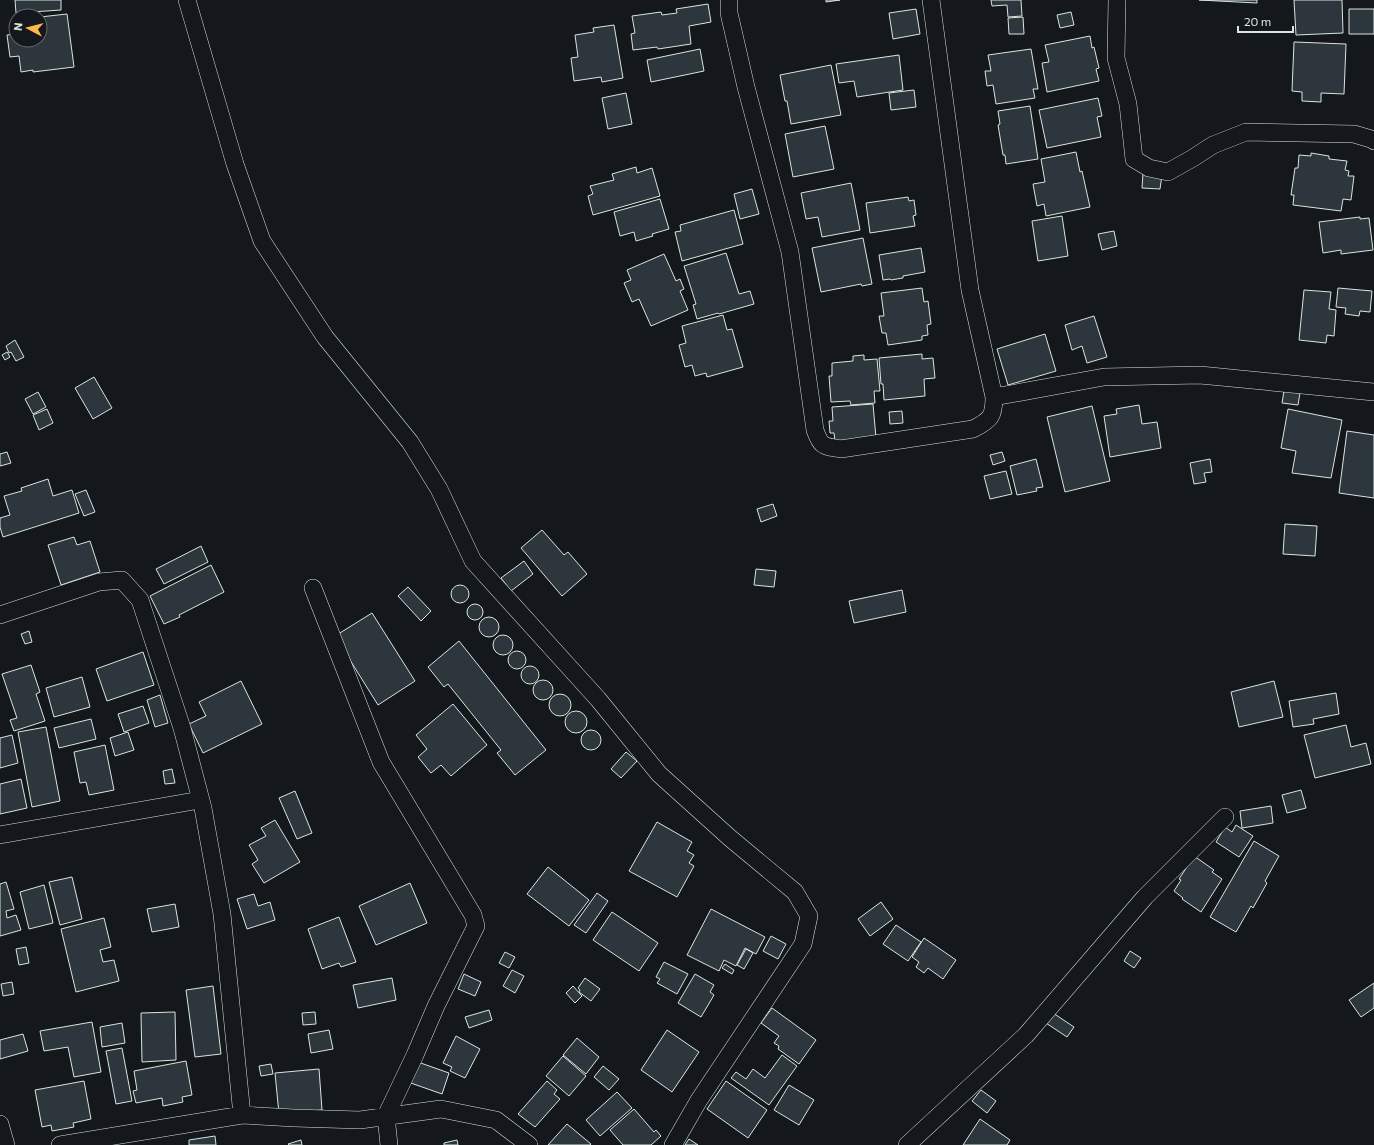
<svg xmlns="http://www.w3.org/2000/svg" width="1374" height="1145" font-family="Commissioner,sans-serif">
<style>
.building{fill:#2c363c;stroke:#d8e6dc}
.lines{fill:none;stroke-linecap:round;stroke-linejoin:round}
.minor-casing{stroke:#d8e6dc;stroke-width:18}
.minor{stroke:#14181c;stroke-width:17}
</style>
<rect width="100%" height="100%" fill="#14181c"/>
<path class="building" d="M15,0h46v10l-45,3z
M826,0h14l-14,2z
M991,0h30l1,16 -14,1 -1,-12 -15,1z
M1199,0h58v3z
M1294,0h48l1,33 -47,2z
M708,4l3,18 -22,4 2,18 -33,5 -1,-2 -24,3 -2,-16 4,-1 -3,-17 29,-4 1,3 15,-2 -1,-4z
M916,9l4,25 -27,5 -4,-26z
M1349,9h25v25h-25z
M1071,12l3,13 -14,3 -3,-13z
M67,14l7,53 -41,5v-2l-12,2 -2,-16 -9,1 -3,-22 9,-1v6h24v-23z
M1023,17l1,17h-15l-1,-16z
M614,25l9,53 -21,4 -1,-5 -27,4 -3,-23 7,-1 -3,-22 19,-3 -1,-4z
M1090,36l2,12 2,-1 5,21 -3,1 3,12 -52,11 -5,-29 7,-1 -4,-17z
M1294,42l52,2 -2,50 -23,-1v9l-19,-1v-9l-10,-1z
M700,49l4,22 -53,11 -4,-22z
M1031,49l7,40h-5l2,9 -39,6 -3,-19 -6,1 -2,-15h6l-3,-16z
M899,55l4,35 -46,7 -3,-16 -15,2 -3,-19z
M831,65l10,50 -50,9 -4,-23h-2l-5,-26z
M914,90l2,17 -25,3 -2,-17z
M626,93l6,31 -24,5 -6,-31z
M1098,98l4,18 -5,1 4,20 -54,11 -8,-38z
M1030,106l8,53 -32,5 -1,-9h-2l-5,-30 2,-1 -2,-13z
M825,126l9,43 -41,8 -8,-43z
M1076,152l4,20 2,-1 8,36 -44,9 -2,-12 -7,2 -4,-22 12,-2 -4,-23z
M1311,153l18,3v3l18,2 -2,9 4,1 -1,5h6l-3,24 -8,-1 -2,12 -48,-6 1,-10h-3l4,-27h3l1,-13 12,1z
M636,167l1,6 15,-5 8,28 -67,19 -5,-19 5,-2 -3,-8 24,-6 -2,-6z
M1143,173l19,2 -2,14 -18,-1z
M851,183l9,47 -38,7 -4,-20 -12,2 -5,-26z
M752,189l7,25 -19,5 -6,-25z
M908,197l1,4 5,-1 2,15 -3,1 2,10 -45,7 -4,-30z
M660,199l9,30 -17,5 1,2 -17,5 -2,-9 -14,4 -6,-24z
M734,210l9,34 -61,17 -7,-29 6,-1 -1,-6z
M1062,216l6,40 -30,5 -6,-40z
M1360,217v2l9,-1 4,32 -32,4v-4l-18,3 -4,-31z
M1114,231l3,15 -15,4 -4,-16z
M863,238l9,46 -10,2 -1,-2 -40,8 -9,-44z
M921,248l4,24 -22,4v2l-12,2 -1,-1 -7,1 -4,-25z
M726,253l13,41 11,-3 4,13 -35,10 -1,-1 -21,6 -4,-14 3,-1 -12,-38z
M664,254l12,27 4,-2 4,10 -4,2 8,19 -37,16 -12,-27 -7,3 -8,-19 7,-3 -4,-10z
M922,288l2,14 4,-1 3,23 -4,1 1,10 -6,1v4l-34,5 -2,-12h-4l-3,-17h5l-3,-23z
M1338,288l34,3 -2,21 -10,-1 -1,5 -14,-2 1,-6 -10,-1z
M1304,290l27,2 -2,17 7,1 -2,26 -7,-1 -1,8 -27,-3z
M723,315l4,15 5,-1 11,38 -36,10 -1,-4 -11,3 -3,-11 -7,2 -6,-22 7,-2 -4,-17z
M1094,316l13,41 -20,6 -5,-17 -10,4 -7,-25z
M1045,334l11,37 -48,14 -11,-36z
M15,340l9,17 -8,4 -5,-9 -2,1 -3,-7z
M7,352l3,5 -5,3 -3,-5z
M922,354v5l11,-1 2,20 -11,1 1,17 -41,4 -1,-16h-2l-2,-26z
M864,355v5l13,-1 3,32h-6l1,12 -24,2 -1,-4 -19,1 -2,-26h3v-13l21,-2v-5z
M94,377l18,31 -19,11 -18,-31z
M1284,391l16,2 -2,12 -16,-2z
M38,392l8,15 -13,7 -8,-15z
M873,404l3,34 -41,3 -1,-8h-4l-1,-12h4l-1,-14z
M1139,405l3,19 15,-2 4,26 -51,9 -6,-41 13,-2 -1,-5z
M1092,406l18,75 -45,11 -18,-75z
M47,409l6,14 -14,7 -6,-15z
M1288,409l54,11 -11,58 -39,-5 4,-22 -15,-3z
M902,411l1,12 -13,1 -1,-12z
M1347,431l27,4v63l-35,-5z
M7,452l4,11 -11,3v-12z
M1002,452l3,9 -12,4 -3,-10z
M1036,459l7,28 -7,1 1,3 -20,4 -7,-29z
M1210,459l2,13 -8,1 2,9 -12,2 -4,-21z
M1006,471l6,23 -22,5 -6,-23z
M48,479l5,17 19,-6 7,23 -76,24 -3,-10v-9l10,-3 -6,-19 18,-5 -1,-3z
M86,490l9,22 -11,4 -9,-22z
M773,504l4,12 -16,6 -4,-13z
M1285,524l32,2 -2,30 -32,-2z
M542,530l22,25 4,-3 19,22 -25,22 -41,-48z
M74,537l3,8 13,-4 10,31 -39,13 -13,-40z
M201,546l7,16 -44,22 -8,-15z
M524,561l9,13 -22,17 -10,-13z
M211,565l13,27 -45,23 1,2 -16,7 -14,-28z
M756,569l20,2 -2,16 -20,-2z
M451 594a9 9 0 1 1 18 0a9 9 0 1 1-18 0Z
M408,587l23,24 -10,10 -23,-25z
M902,590l4,22 -52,11 -5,-22z
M467 612a8 8 0 1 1 16 0a8 8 0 1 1-16 0Z
M372,613l43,68 -37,24 -43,-69z
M479 627a10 10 0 1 1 20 0a10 10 0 1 1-20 0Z
M29,631l3,11 -7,2 -4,-10z
M493 645a10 10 0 1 1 20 0a10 10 0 1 1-20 0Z
M459,641l87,109 -31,25 -18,-22 4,-3 -53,-66 -4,3 -16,-20z
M508 660a9 9 0 1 1 18 0a9 9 0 1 1-18 0Z
M143,652l11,33 -47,16 -11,-32z
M31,665l9,27 -4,2 9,27 -31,10 -4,-11 7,-2 -15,-44z
M521 675a9 9 0 1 1 18 0a9 9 0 1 1-18 0Z
M82,677l8,30 -36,10 -8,-29z
M533 690a10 10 0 1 1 20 0a10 10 0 1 1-20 0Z
M241,681l21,43 -59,29 -14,-29 17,-8 -7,-14z
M1274,681l9,36 -44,10 -8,-35z
M1336,693l3,21 -26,5 1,5 -21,3 -4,-26z
M549 705a11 11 0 1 1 22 0a11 11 0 1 1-22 0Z
M160,695l8,28 -13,4 -8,-27z
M453,704l34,41 -36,31 -10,-11 -10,8 -13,-16 9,-8 -11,-14z
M143,706l6,17 -25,9 -6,-18z
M565 722a11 11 0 1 1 22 0a11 11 0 1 1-22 0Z
M91,719l5,20 -37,9 -5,-20z
M1346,725l5,22 15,-4 5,21 -56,14 -11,-43z
M46,727l14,74 -28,6 -14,-75z
M581 740a10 10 0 1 1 20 0a10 10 0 1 1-20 0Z
M128,732l6,18 -19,6 -5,-18z
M12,735l6,28 -18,5v-30z
M105,745l9,45 -25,5 -3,-13 -6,1 -6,-31z
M626,752l11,9 -16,17 -10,-9z
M172,769l3,14 -10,1 -2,-13z
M21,779l6,29 -27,6v-30z
M1301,790l5,18 -19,5 -5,-18z
M295,791l17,42 -15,6 -18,-41z
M1271,806l2,17 -31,5 -2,-17z
M275,820l25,42 -36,21 -12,-19 6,-4 -9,-15 17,-9 -5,-8z
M657,822l35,20 -5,9 7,4 -5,8 5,3 -17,31 -48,-26z
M1236,825l17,11 -14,21 -23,-15 9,-15 7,5z
M1254,841l25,15 -14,25 2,2 -14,25 -2,-2 -15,26 -26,-15z
M1194,856l20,14 -2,2 10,7 -21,33 -19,-13 1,-1 -9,-7 7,-11 -2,-1z
M548,867l41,33 -20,26 -42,-32z
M72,877l10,42 -22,6 -11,-43z
M6,882l8,27 -8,2 1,7 9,-3 5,15 -21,6v-52z
M410,883l17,40 -51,22 -17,-39z
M44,885l9,38 -24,6 -9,-37z
M597,893l11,8 -22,32 -12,-8z
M254,894l4,12 12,-4 5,18 -28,9 -10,-30z
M881,902l12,17 -23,17 -12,-17z
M175,904l4,23 -27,5 -5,-23z
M711,909l54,28 -9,17 -11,-6 -9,18 -12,-6 -5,11 -32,-16z
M612,912l46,31 -19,28 -46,-31z
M339,917l17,45 -15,5 -2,-4 -17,6 -14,-40z
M104,918l7,29 -11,3 3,12 11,-2 5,21 -43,11 -15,-63z
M896,925l25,17 -13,19 -25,-17z
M771,936l15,8 -8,15 -15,-8z
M924,938l32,22 -13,19 -15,-11 -4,5 -8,-6 3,-5 -7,-5z
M26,947l3,16 -10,2 -3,-16z
M746,949l7,4 -9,16 -7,-4z
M1130,951l11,7 -7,10 -10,-7z
M505,952l10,5 -6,11 -10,-5z
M664,962l24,12 -11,20 -20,-11 3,-4 -4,-2z
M725,964l9,6 -2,4 -10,-6z
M512,970l12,6 -9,17 -12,-7z
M464,974l17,8 -6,14 -17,-7z
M695,974l19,11 -4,7 4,3 -13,22 -23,-14z
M392,978l4,22 -38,8 -5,-23z
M585,978l15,11 -9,12 -12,-9 1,-2 -2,-2z
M12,982l2,12 -11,2 -2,-12z
M1374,983v25l-13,9 -12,-17z
M213,986l8,68 -26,3 -9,-67z
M573,986l9,10 -7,7 -9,-10z
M772,1008l44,32 -17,24 -21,-15 1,-3 -5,-3 5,-7 -18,-13z
M489,1010l3,10 -23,8 -4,-11z
M175,1012l1,48 -34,2 -1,-49z
M315,1012l1,12 -13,1 -1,-12z
M1053,1013l21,14 -7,10 -21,-14z
M92,1022l9,50 -27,5 -6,-30 -24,4 -4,-20z
M122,1023l3,20 -23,4 -2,-20z
M329,1030l4,19 -22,4 -3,-19z
M667,1030l32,22 -27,40 -31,-22z
M23,1034l5,17 -28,8v-19z
M456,1036l24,13 -15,29 -15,-7 2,-4 -9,-4z
M577,1038l22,19 -13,17 -23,-19z
M122,1048l10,53 -16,3 -10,-53z
M782,1055l15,11 -28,39 -38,-27 5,-6 10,7 7,-10 12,9z
M563,1056l23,20 -17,20 -23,-20z
M186,1061l6,34 -10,2 1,5 -20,4 -1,-8 -26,5 -3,-12 4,-1 -3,-19z
M415,1061l34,12 -7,21 -34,-12z
M271,1064l2,10 -12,2 -2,-10z
M603,1066l16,13 -10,11 -15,-13z
M319,1069l3,41 -43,4 -4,-41z
M84,1081l7,38 -18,4 1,4 -22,4 -1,-6 -9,2 -7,-37z
M547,1081l10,9 -3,4 6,5 -25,28 -17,-13z
M726,1081l41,29 -19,28 -41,-29z
M789,1085l25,15 -15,25 -25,-15z
M981,1090l15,11 -9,12 -15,-12z
M617,1092l15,16 -32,28 -14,-16z
M634,1109l20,23 2,-2 5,6 -10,9h-28l-13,-15z
M980,1119l30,21 -3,5h-44z
M567,1124l24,20 -1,1h-42z
M215,1136l1,9h-27v-5z
M689,1139l9,6h-13z
M301,1140l1,5h-13l-1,-1z
M457,1140l1,5h-14v-2z"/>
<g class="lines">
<defs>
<path id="minor" d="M187,0l48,164 27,77 63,96 85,105 29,47 34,72 125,138 61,75 71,64 65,54 14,24 -6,28 -104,156 -26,45
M729,0v13l17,74 44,165 25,178c6,17 8,16 26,19l132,-20c18,-9 21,-13 21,-32l-24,-107 -39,-290
M1117,0l-1,58 12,46 6,55 15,9 19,4 25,-14 20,-13 33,-13 108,2 17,5 3,2
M994,397l110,-20 96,-2 174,17
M313,588l68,174 92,153 3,11 -40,80 -21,49 -29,61 3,29
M0,615l99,-33 23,-2 18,20 42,128 21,80 19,106 20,201
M0,835l200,-35
M0,1124l6,21
M60,1145l182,-30 52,3 66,2 81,-11 55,11 33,25
M907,1145l119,-110 119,-138 80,-80"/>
</defs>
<use href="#minor" class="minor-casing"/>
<use href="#minor" class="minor"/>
</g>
<g transform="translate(28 28) rotate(277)"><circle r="19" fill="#14181c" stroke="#626a69"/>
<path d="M0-3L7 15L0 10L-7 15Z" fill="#ffb74d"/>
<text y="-6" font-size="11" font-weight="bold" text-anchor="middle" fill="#d8e6dc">N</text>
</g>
<path d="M1238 26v6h55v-6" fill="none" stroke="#d8e6dc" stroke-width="2"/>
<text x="1244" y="26" font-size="12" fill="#d8e6dc" stroke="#14181c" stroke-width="3" paint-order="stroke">20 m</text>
</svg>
